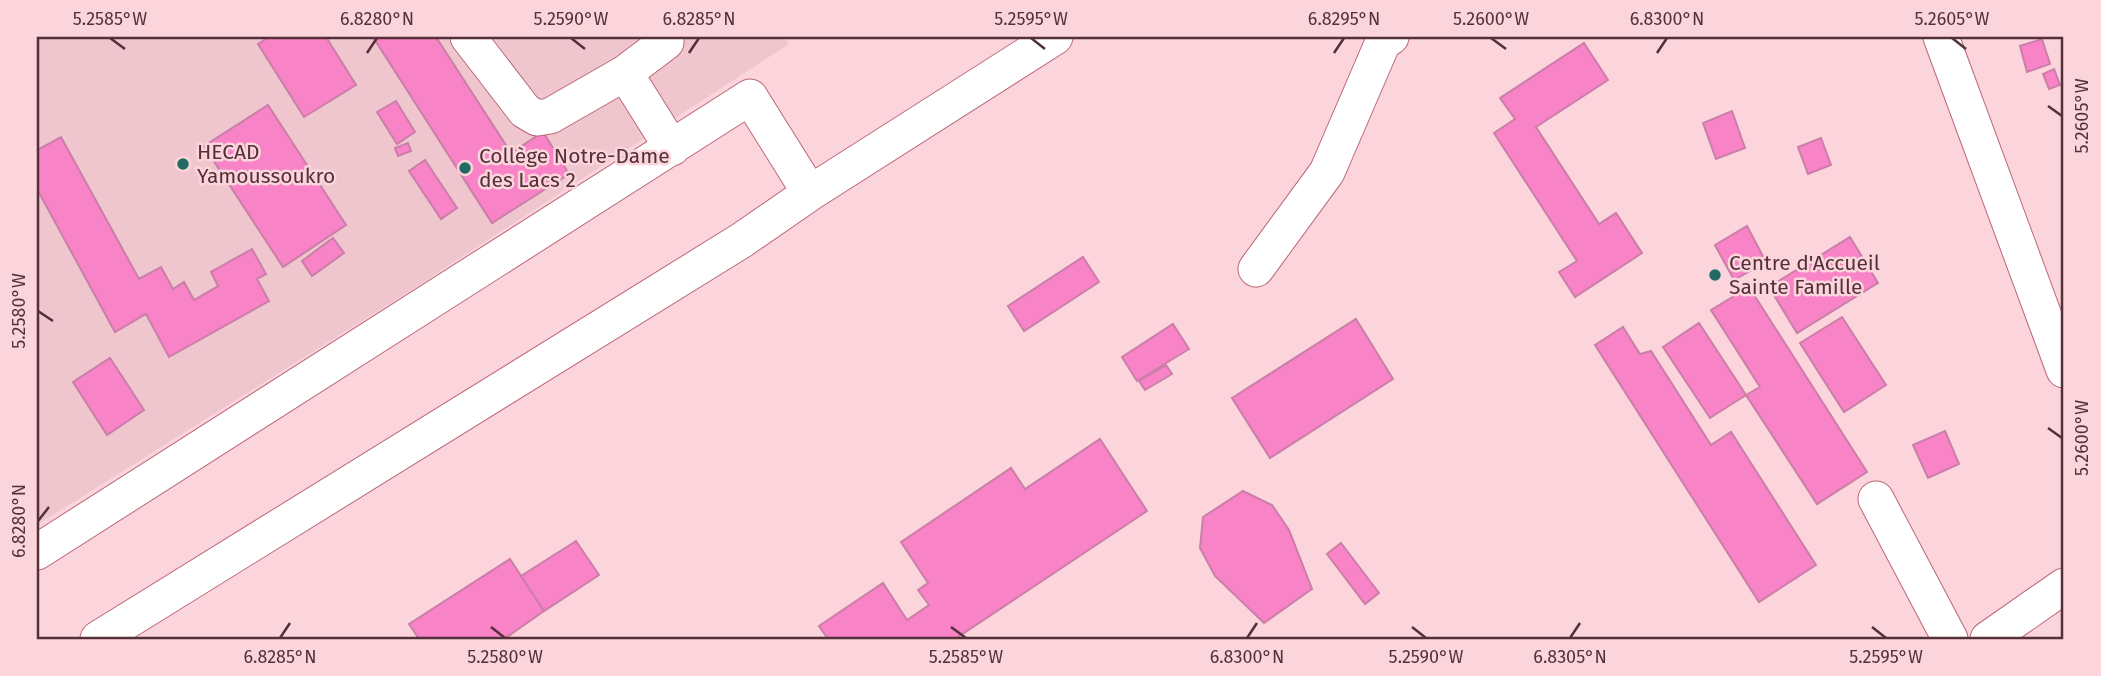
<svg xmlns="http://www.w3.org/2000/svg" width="2101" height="676" font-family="'Fira Sans',sans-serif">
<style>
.built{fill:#efc6cd}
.building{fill:#f983c7;stroke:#ca7ea8;stroke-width:2}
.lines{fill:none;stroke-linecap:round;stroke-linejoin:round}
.minor-casing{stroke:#bb677a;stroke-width:37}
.minor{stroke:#fff;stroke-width:35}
.ticks{fill:none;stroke:#553038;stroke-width:2.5}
.poi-dot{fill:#216b64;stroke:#fbd5db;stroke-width:2.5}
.labels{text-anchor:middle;stroke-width:5;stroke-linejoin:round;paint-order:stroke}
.poi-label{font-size:21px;fill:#553038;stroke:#fbd5db;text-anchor:start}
.neatline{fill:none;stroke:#553038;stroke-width:2.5}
.ticks-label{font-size:18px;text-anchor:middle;fill:#553038}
</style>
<rect width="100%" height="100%" fill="#fbd5db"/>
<path class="built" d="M37,37h748l4,7 -381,248 -371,233z"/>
<path class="building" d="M269,37h57l30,48 -52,32 -46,-73z
M373,37h63l75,116 32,-21 26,42 -77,49z
M2042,39l8,25 -23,8 -7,-26z
M1584,43l24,37 -72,47 63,97 17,-11 26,40 -67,44 -16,-25 18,-11 -83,-128 21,-14 -15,-21z
M2054,69l6,16 -11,4 -6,-15z
M396,101l19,31 -18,12 -20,-32z
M268,105l78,120 -63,42 -79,-121z
M1732,111l13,37 -29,11 -13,-36z
M61,137l78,142 22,-12 12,22 11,-7 10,18 24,-14 -7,-14 41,-23 14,25 -9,5 12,22 -100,56 -23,-43 -31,18 -78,-143v-39z
M1821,138l10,27 -23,9 -10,-27z
M408,143l3,8 -13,5 -3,-8z
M425,160l32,48 -16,11 -32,-48z
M1747,226l19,36 -32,18 -19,-35z
M1850,237l28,46 -81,50 -28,-46z
M333,238l11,15 -32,23 -10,-15z
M1083,257l16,25 -75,49 -16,-25z
M1749,287l118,185 -50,32 -71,-109 14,-8 -49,-77z
M1842,317l44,68 -42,27 -44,-69z
M1356,319l37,60 -123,79 -38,-60z
M1699,323l47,72 -36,23 -47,-71z
M1173,324l16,25 -52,32 -15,-24z
M1623,327l17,27 11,-3 60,94 20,-13 85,133 -57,37 -164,-257z
M110,358l34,52 -37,25 -34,-53z
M1166,365l6,9 -27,16 -6,-9z
M1945,431l14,33 -31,14 -15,-33z
M1100,439l47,72 -192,128h-127l-9,-13 64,-43 24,37 22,-15 -11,-15 10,-7 -27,-41 110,-74 14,21z
M1243,491l29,14 17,25 23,59 -48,34 -49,-47 -15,-28 3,-31z
M576,541l23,34 -55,36 -23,-35z
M1341,543l38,50 -14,11 -38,-50z
M510,559l34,52 -40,28h-85l-10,-15z"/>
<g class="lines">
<defs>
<path id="minor" d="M468,37l57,74 12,7 13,-2 75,-43 41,-31v-5
M1941,37l123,333
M625,73l47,75
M1256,269l71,-97 56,-130 8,-5
M1876,499l74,140
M37,552l713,-455 60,96
M98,639l644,-399 68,-47 245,-156
M1988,639l76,-53"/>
</defs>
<use href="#minor" class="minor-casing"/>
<use href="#minor" class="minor"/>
</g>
<path class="ticks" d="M110,38l15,11M571,38l14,11M1031,38l14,11M1491,38l15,11M1952,38l14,11M367,53l10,-15M689,53l10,-15M1334,53l10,-15M1657,53l10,-15M2048,106l14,10M38,311l15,10M2048,428l14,10M38,521l11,-14M491,627l14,11M951,627l15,11M1412,627l14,11M1872,627l14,11M280,638l10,-15M1247,638l10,-15M1570,638l10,-15"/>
<g class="poi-dot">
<circle cx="183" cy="164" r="7"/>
<circle cx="465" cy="168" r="7"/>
<circle cx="1715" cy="275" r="7"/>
</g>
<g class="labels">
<g class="poi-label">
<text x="197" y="159">HECAD<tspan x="197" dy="24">Yamoussoukro</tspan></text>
<text x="479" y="163">Collège Notre-Dame<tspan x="479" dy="24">des Lacs 2</tspan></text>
<text x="1729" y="270">Centre d'Accueil<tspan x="1729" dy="24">Sainte Famille</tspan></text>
</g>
</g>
<rect width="2101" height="676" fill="none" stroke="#fbd5db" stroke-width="77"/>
<rect x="38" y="38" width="2024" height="600" class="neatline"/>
<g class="ticks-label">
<text x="110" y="25">5.2585°W</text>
<text x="377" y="25">6.8280°N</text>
<text x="571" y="25">5.2590°W</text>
<text x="699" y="25">6.8285°N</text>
<text x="1031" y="25">5.2595°W</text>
<text x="1344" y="25">6.8295°N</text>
<text x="1491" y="25">5.2600°W</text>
<text x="1667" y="25">6.8300°N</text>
<text x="1952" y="25">5.2605°W</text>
<text transform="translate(2082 116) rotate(-90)" y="6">5.2605°W</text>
<text transform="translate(19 311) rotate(-90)" y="6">5.2580°W</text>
<text transform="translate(2082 438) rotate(-90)" y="6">5.2600°W</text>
<text transform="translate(19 521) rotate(-90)" y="6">6.8280°N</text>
<text x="280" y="663">6.8285°N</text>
<text x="505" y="663">5.2580°W</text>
<text x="966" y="663">5.2585°W</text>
<text x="1247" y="663">6.8300°N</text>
<text x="1426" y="663">5.2590°W</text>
<text x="1570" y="663">6.8305°N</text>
<text x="1886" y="663">5.2595°W</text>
</g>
</svg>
